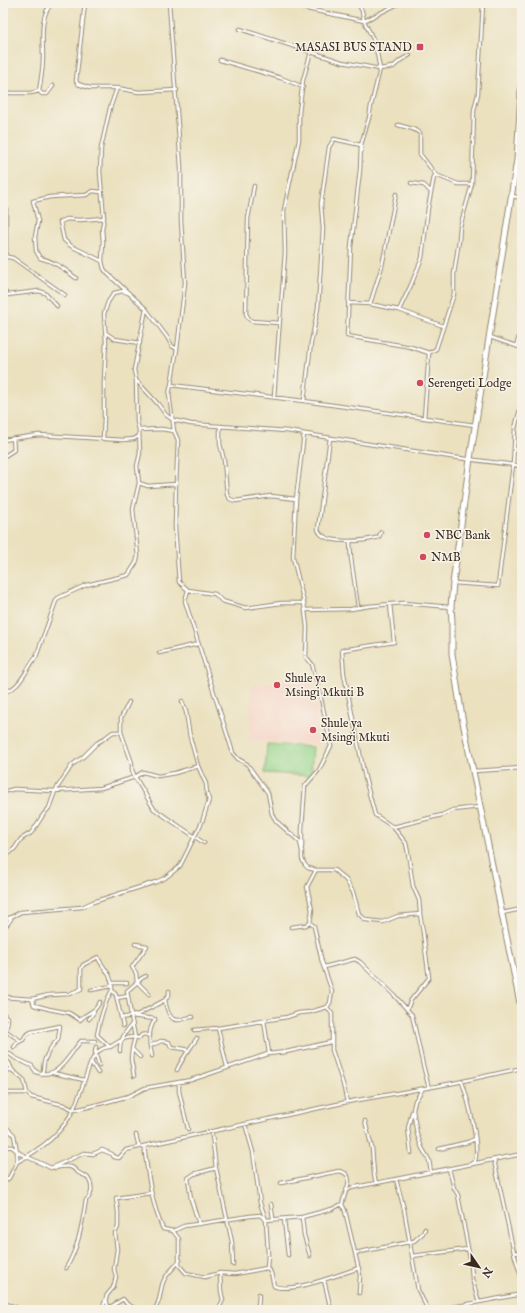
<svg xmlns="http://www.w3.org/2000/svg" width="525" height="1313" font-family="'IM FELL English',serif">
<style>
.built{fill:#f6d2c5}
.green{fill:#97d68c;stroke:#698055}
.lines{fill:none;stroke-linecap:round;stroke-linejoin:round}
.street-casing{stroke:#93866e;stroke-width:4.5}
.highway-casing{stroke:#93866e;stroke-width:7}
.street{stroke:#fff;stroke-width:2.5}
.highway{stroke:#fff;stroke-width:5}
.poi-dot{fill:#d1495b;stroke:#f7f3e8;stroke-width:1.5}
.labels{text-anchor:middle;stroke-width:3;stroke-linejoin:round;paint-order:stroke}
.poi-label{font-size:12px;fill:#3b2a1e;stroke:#f7f3e8;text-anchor:start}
</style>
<rect width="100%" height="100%" fill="#f7f3e8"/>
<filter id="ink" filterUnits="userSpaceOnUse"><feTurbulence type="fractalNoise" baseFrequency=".025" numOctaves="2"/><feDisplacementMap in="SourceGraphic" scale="8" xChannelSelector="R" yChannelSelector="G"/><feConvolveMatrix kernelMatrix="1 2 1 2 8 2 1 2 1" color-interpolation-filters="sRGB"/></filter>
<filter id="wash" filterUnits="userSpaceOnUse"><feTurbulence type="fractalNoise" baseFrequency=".012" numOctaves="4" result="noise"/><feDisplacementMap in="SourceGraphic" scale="16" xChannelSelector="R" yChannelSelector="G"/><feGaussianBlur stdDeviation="0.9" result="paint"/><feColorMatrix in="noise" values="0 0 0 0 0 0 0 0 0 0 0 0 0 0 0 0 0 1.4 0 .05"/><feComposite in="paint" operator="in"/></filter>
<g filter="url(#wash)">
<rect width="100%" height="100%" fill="#ebe1bf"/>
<path class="built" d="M313,681l8,63 -72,-3 3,-56z"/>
<path class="green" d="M267,744l46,3 -2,29 -46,-3z"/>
</g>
<g filter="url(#ink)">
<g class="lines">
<defs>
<path id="street" d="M73,3l12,1
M85,3l-9,78 2,3 12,4h27l22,4 38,-2
M169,3l12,164v53l4,63 -8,66 -6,36 133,16 171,24
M279,3l85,18 36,-18
M240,29l102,33 38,7 -5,-26 -11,-22 -2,-10 -4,-8
M410,55l-9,5 -8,7 -13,2 -9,37 -2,12 -8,27 -1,25 -9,77 -4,89 64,11 18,6
M220,60l61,18 22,9
M3,86l4,7h24l8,-2 3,3h5l6,-8
M117,88l-7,20 -9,40 -1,24 4,46 -2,11 1,12 -1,20 2,8 4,5 38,35 21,28 5,9 5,3
M39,91c2,-11 4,-23 4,-34 0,-16 -4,-44 10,-54
M398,125l15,4 7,4v21l16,21 22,9h14
M411,183l13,2 7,7
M254,186l-6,33 -2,95 3,5 3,2 27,2
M512,196l10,2
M6,208v49
M3,256l10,2 52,37
M102,261l-31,-15 -7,-6 -4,-18 7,-3 13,1 24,-2
M76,278c-11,-9 -22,-17 -36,-20l-4,-7 -1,-14 3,-16 -5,-20 17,-4 36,-2 7,-4 8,1
M3,281l1,9 3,5 32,-4 6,2 12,13
M348,303l22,1 29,6 44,16
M370,304l12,-38 14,-72
M399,310l12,-25 11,-27 6,-50 6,-31 2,-2
M106,333l9,6 25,4
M490,337l32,11
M516,346l6,-18
M136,380l22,24 8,11 7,5 18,4 96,7 164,26 71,9
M171,385l-2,9 5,37 4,9 -2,44 -1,43 4,55 9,8 -3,11 48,152 5,6 9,5 21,29 4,21 4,7 24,21 2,9v8l3,6 3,3 8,2h18l12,10 7,12 6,22 7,6 17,2 15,-6 22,-2
M274,397l11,-144 -1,-43 15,-70v-27l4,-33 8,-28
M304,401l7,-58 7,-35 5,-79 -2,-25 8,-57 5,-8 27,6
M424,418l5,-65 7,-4 18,-55v-20l5,-34 1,-13 12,-43 2,-74 4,-16 5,-91
M220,426v18l4,16 3,35 3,4 5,2 36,-5 25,3
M139,430l22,-1 13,2
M103,438l1,-20v-37l2,-39 -2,-28 4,-12 6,-9 9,-2 5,2
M330,438l-12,91c4,17 48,12 61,8l2,-5
M3,440l36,-5 84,5 11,-1 5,-3
M3,457l11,-7 -1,-12
M139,483l-2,-17 3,-13 -1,-23 -2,-8 -1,-42 -2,-10 12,-61
M350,542l1,16 7,49
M453,583l45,3 15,-121 2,-37 7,-26
M188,590l27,4 7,7 24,7 35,-5h23l3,24 -1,30 6,7 7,25 12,57 -12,24 -14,16 -3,43v18
M304,603l-11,-46 3,-58 8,-65
M390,604l4,38 -52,8 2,24 21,104 10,37 18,12 49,-12 11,-5 27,-3
M305,610l46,-1 18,-3 34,-3 48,4
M159,653l39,-9
M3,692c17,-2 23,-23 33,-35l20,-56 2,-3 28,-13 42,-10 8,-12 2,-7 -5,-47 6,-26 9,3 28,-2
M129,702l-8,16v14l11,31v7l3,7 19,32 50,34
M473,771l49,-3
M3,792l11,-3 41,2 46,-3 34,-11 8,-5 15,4 17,-3 23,-7
M393,827l13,16 2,10 5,33 6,14 1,11v3l3,18 6,46 -18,22 -4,9
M3,859l12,-11 6,-9 10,-6 3,-4 9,-14 6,-7 6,-17 17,-26 12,-9 13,-13 5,-3 11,-8h8
M502,913l20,-4
M3,921l18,-9 61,-5 11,-5 63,-20 9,-4 15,-12 22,-44 7,-22 -2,-6 -1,-10 -8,-18 -8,-29 -4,-25 -4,-11
M291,927l15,-2 4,-2 2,-13 -5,-23 9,-17
M3,930l8,-11
M135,944l12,2 -15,21 4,6 1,9 12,12
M324,967l31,-8 5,3 34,33 18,20 11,50 6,23
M112,983h15
M91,990l21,-4
M112,990c-8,14 -12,28 -15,45l13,12c10,-6 17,-12 29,-9 3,-5 5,-4 11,-2
M128,996l-1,-5 15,-13 4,-2
M3,997l29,2 17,-4 20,-1 12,-5v-20l2,-4 15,-8 1,3 10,15 3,8v7l4,5 7,31
M117,998l11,-2 3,20
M32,999l2,6 15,4 20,4 11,7c8,-9 13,-5 20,-18
M165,1000c1,6 4,20 12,20 5,1 11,-4 16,-3
M327,1007l5,7v36l11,34 4,18
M3,1013l5,6 -2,12 15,10
M121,1018l16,-3 28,-15 4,-5v-4
M89,1019l5,-7
M264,1021l5,32
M218,1028l9,39
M194,1030l24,-2 69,-11 12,-4 11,-1 17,-5 3,-4 2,-12 -10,-29 -8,-36 -4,-3
M150,1046c-1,-9 0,-20 5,-26
M14,1047l3,-4 6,-3 3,-5 5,-3 29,-6 -2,14c-5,4 -10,12 -13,19 -2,5 -1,10 -3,15
M96,1047l-1,5 4,13
M3,1049l12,9 17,8 4,6c23,8 32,-16 45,-31h14
M132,1050l-1,9 3,17
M120,1051c-1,-11 6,-19 12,-27
M152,1056l-2,-10 11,-5 8,1 2,5 14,2 3,3
M140,1057l-8,-8 3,-12 -4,-21 24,3
M3,1058l6,5 3,7
M3,1070h9l12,10 3,13h-21l-3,2
M177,1070c5,-12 13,-21 20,-32
M53,1073l31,7
M98,1073l-7,-11c4,-8 9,-15 18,-15
M179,1082v9l9,38
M462,1082c6,17 18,62 13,79l-4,3
M422,1090l-7,11 -2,9 4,24 5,14 7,12 2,12
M27,1093l4,4 33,8 10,5 14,-3 41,-11 16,-8 46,-8 77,-26 18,-2 45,-10
M365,1121l7,27 2,26 2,9
M3,1124l11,11 3,17v10l-8,16 -6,5
M245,1124l8,28 7,51 6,17 2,34 -1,14 4,5 3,13c17,8 66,-12 85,-18
M136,1135l3,12
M212,1135l4,33 16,74 1,23
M3,1146l9,1 9,7 30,14
M144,1146c4,28 7,57 19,83l10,2 6,8v26l7,8 19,4 15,-4 15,1 32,-6
M439,1149l29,-7 7,-3
M411,1153l-3,-25 4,-16
M494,1160l20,93
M17,1162c24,-13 46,-29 57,-54 7,-15 11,-31 17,-46
M51,1168l33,-15 9,1 9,-4 10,4 2,3 5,1 7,-8 13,-3 208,-45 107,-19 68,-15
M55,1168c5,-1 11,-2 16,-1 3,1 5,4 8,6 3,2 6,2 8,4 6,7 6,18 -1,23 -4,24 -7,47 -20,68
M449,1169l5,19 4,7 13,69 1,15 7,23
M396,1179l8,30 14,81 10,20
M281,1183l58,-12c12,2 11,11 7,20
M271,1204l2,14
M342,1204l3,7 10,42
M302,1217l2,18 6,21
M284,1219l4,36
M199,1224l-8,-25 -3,-21 6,-4 22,-6
M173,1231l11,-5 66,-10 10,-1 6,5 36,-3 30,-8 10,-5 4,-13 5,-3 171,-34
M522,1252l-8,1 8,27
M412,1256l56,-7
M324,1280l7,30
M359,1293l1,-18 -5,-22 59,-12 9,-8 2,-4
M106,1298l2,9 4,-1 11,-7 4,5 11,6
M3,1303l21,7
M379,1308l1,2
M102,1310l5,-15 6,-7 3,-11 -2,-8 3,-20 -2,-16 3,-6v-15l-2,-14 35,-5
M154,1310c8,-9 5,-20 10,-30 4,-8 11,-13 16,-20
M189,1310h5
M218,1310l5,-10 -2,-9 -1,-18
M258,1310l1,-16
M437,1310l85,-16"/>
<path id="highway" d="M522,74l-5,86 -47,299 -17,124 -2,24 1,15v32l10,63 60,296"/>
</defs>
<use href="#street" class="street-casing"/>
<use href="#highway" class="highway-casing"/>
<use href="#street" class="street"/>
<use href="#highway" class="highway"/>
</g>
</g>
<g class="poi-dot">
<rect x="416" y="43" width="8" height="8" rx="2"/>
<circle cx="420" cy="383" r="4"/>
<circle cx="427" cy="535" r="4"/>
<circle cx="423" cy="557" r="4"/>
<circle cx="277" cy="685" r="4"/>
<circle cx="313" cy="730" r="4"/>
</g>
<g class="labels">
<g class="poi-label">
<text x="412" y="51" text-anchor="end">MASASI BUS STAND</text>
<text x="428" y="387">Serengeti Lodge</text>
<text x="435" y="539">NBC Bank</text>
<text x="431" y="561">NMB</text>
<text x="285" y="682">Shule ya<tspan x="285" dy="14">Msingi Mkuti B</tspan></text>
<text x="321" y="727">Shule ya<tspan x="321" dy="14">Msingi Mkuti</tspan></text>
</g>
</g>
<rect width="525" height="1313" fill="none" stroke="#f7f3e8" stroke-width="16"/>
<g transform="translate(479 1267) rotate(124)" stroke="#f7f3e8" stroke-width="3" paint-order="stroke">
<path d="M0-3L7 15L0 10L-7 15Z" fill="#3b2a1e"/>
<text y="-6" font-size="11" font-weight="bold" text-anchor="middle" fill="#3b2a1e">N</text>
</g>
</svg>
